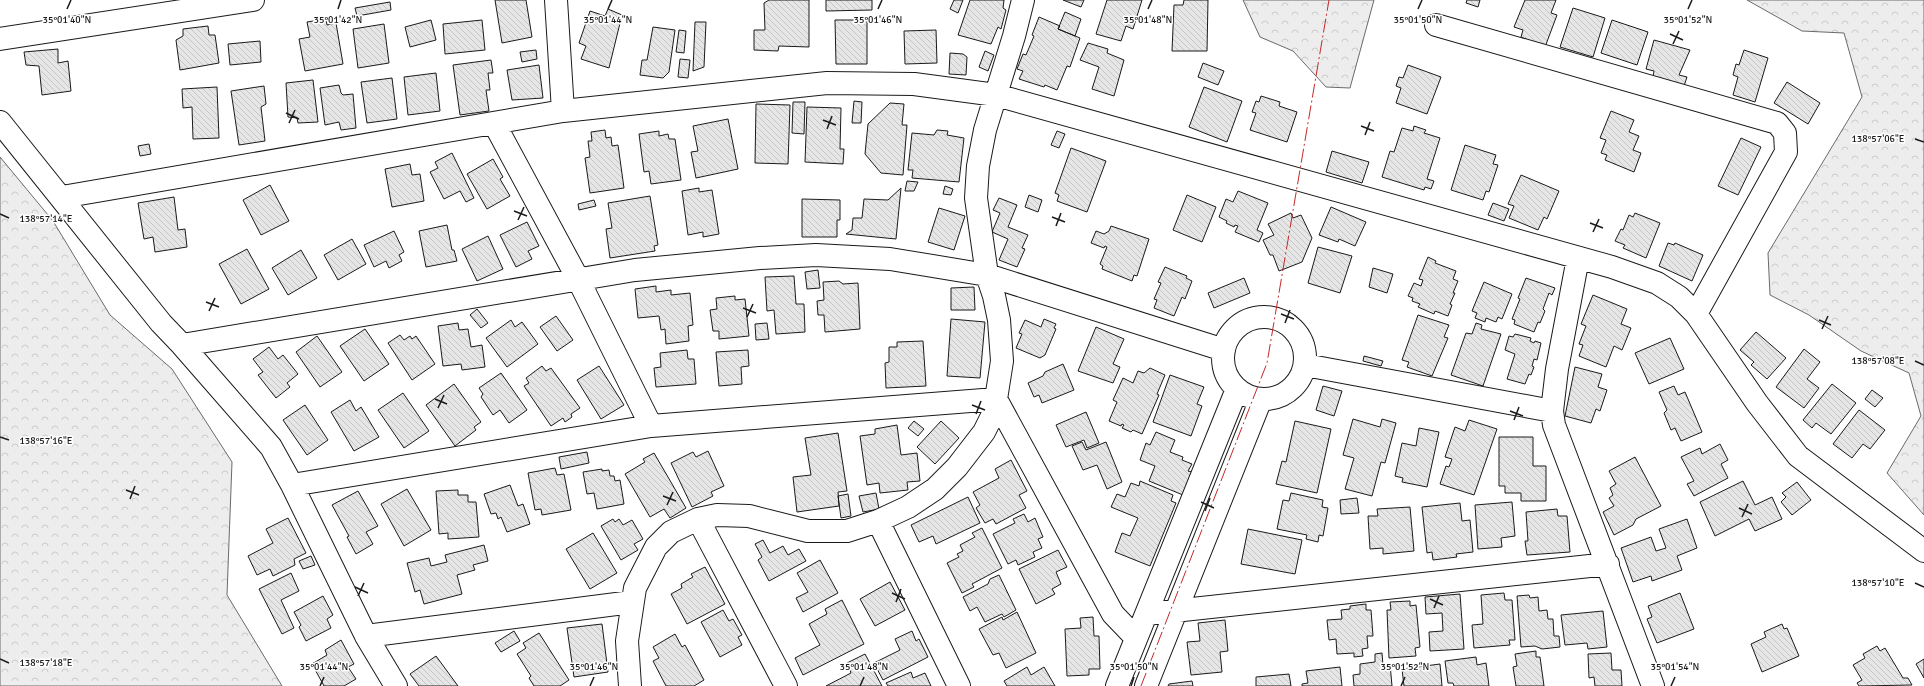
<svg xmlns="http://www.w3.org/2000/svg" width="1924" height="686" font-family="Signika,sans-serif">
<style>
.forest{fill:url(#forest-crowns);stroke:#6a6a6a}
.building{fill:url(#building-back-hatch);stroke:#1a1a1a}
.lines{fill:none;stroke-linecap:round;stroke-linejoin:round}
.minor-casing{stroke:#1a1a1a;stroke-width:24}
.minor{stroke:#fff;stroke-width:22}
.power{stroke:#c62828;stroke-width:1;stroke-dasharray:14 3 2 3;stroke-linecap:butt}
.ticks{fill:none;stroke:#1a1a1a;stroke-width:1.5}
.ticks-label{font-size:10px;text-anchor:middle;fill:#1a1a1a;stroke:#fff;stroke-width:3;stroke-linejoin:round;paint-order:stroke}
</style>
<defs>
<pattern id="forest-crowns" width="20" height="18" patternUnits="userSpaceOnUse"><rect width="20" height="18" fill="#ededed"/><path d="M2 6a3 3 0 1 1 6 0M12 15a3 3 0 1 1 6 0" fill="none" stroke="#cbcbcb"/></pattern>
<pattern id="building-back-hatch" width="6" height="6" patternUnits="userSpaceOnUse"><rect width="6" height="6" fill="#e6e6e6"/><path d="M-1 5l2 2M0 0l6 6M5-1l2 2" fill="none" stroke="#c5c5c5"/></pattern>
</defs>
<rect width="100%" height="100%" fill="#fff"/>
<path class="forest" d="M1243,0h131l-24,88 -24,-1 -33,-36 -33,-14z
M1747,0h177v515l-37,-42 34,-57 -12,-43 -48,-22 -52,-36 -39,-20 -2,-42 94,-156 -18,-64 -42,-2z
M0,157l53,64 57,94 62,54 60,93 -5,133 55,91h-282z"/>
<path class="building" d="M495,0h31l6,37 -30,6z
M769,0h40v47l-30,-1 -1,5 -24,-1v-20h11l-1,-27z
M826,0h46v10l-46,1z
M954,0h9l-5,13 -8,-4z
M970,0h34l-1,8 3,2 -5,19 -3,-2 -7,17 -33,-9z
M1063,0h21l-3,7z
M1107,0h35l-9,29 -7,-3 -5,15 -25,-7z
M1184,0h24l-1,51h-35l2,-46h9z
M1467,0h13l-2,7 -12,-4z
M1525,0h31l-5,13 6,2 -12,32 -24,-10 2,-7 -9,-3z
M390,2l1,8 -34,6 -2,-8z
M1573,8l32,10 -12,39 -33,-10z
M608,9l14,6 -13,53 -28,-9 5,-13 -7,-3 11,-32 15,5z
M1065,12l16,7 -6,17 -17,-7z
M1039,17l21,9 -2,3 22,9 -10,29 -3,-1 -10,24 -12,-5 -1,2 -25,-8 4,-8 -6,-2 6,-15 3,1 8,-19 -2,-1z
M326,19l1,6 9,-2 7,41 -38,7 -6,-32 11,-2 -3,-15z
M431,20l5,20 -26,7 -5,-20z
M482,20l3,30 -40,4 -2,-30z
M835,20h32v44h-31z
M1612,20l36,12 -11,33 -36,-12z
M695,22h11l-2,45 -11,4z
M384,24l5,39 -31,5 -5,-39z
M208,26l1,9h6l4,28 -39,7 -4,-30 7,-4v-7z
M653,27l22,3 -6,42 -6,6 -23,-3 2,-15h5z
M679,30l7,1 -2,22 -8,-1z
M936,30l1,33 -32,1 -1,-33z
M1654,40l36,10 -11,25 8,2 -3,9 -31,-9 1,-6 -8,-2z
M260,41l1,21 -31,3 -2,-21z
M1088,43l20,6 -1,4 17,7 -10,36 -22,-7 7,-22 -19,-7z
M58,49v14l10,-2 3,30 -29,4 -3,-29 -13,-1 -2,-13z
M536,50l1,9 -15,3 -2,-10z
M1744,50l24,8 -13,44 -22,-7 5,-18 -5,-2 3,-11 3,1z
M985,51l9,4 -6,16 -9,-4z
M950,53l13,1 4,3 -1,18 -17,-1z
M680,59l10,1 -2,18 -10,-1z
M491,60l2,13h-5l2,17h-4l3,21 -29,4 -7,-50z
M1203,63l21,8 -6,14 -20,-8z
M539,65l4,33 -31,2 -5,-30z
M1408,65l33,12 -14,37 -31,-11 5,-15 -5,-2 3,-9 4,1z
M436,73l4,38 -32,4 -4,-38z
M392,78l5,41 -30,4 -6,-41z
M313,80l5,42 -20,1 -1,-5 -9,-1 -2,-34z
M1787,82l33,21 -12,21 -34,-21z
M339,85l2,8 2,2 10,-1 3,34 -15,2 -2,-8 -14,3 -5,-37z
M264,86l2,18 -5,3 4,34 -26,4 -8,-54z
M217,87l2,51 -26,1 -1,-32 -9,1 -1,-19z
M1204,87l38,14 -15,41 -38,-15z
M1261,96l19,6 -1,4 18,6 -10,30 -37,-12 6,-17 -4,-1 4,-11 3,1z
M854,101l8,1 -1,21h-9z
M793,102h12l-1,32 -12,-1z
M890,103l14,1 -2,21h5l-4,50 -22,-2 -16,-19 3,-30z
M756,104l34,1 -2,59 -33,-1z
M807,107l34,1 -1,41h4l-1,15 -38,-2z
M1611,111l23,9 -5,12 10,4 -6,14 8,3 -7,19 -29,-12 2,-5 -6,-2 5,-13 -6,-2z
M728,119l10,50 -42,9 -5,-26 7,-1 -5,-25z
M1414,126l12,4 -2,3 16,5 -13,41 7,2 -3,8 -6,-2 -1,3 -42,-13 8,-26 4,1 8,-24 11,3z
M605,130l1,8 5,-1 1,9 6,-1 6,43 -34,5 -5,-35 5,-1 -2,-16h4l-1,-9z
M937,130l11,1 -1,4 17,3 -5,44 -47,-4 1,-8h-5l4,-37 22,2z
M659,131v5l9,-2 1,5h6l6,41 -30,4 -2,-13 -5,1 -5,-38z
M1057,131l8,3 -6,14 -8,-3z
M1741,138l20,9 -23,48 -20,-9z
M149,144l2,10 -11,2 -2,-10z
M1465,145l31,10 -3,9 5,1 -9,27 -3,-1 -3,9 -32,-10z
M1071,148l35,13 -19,51 -30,-11 2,-6 -4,-2z
M1332,151l37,11 -7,21 -36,-11z
M452,153l22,45 -8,4 -6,-11 -16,8 -14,-27 8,-4 -3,-6z
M493,159l10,18 -3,2 10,17 -23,13 -20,-35z
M410,164l2,11 8,-1 4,27 -32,6 -7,-38z
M1521,175l38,16 -12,28 -3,-2 -6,13 -29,-12 5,-12 -6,-2z
M907,181l11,1 -4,9h-9z
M270,185l19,36 -28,14 -18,-35z
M945,186l8,3 -2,6 -8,-1z
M699,188v4l13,-2 7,44 -16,3v-5l-15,3 -6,-44z
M901,188l-5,51 -50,-5 6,-4 1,-12h9l2,-19 24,1z
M1238,191l30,12 -11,27 6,3 -4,9 -24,-10 3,-6 -3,-1 -1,2 -8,-4 1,-2 -8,-4 7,-18 7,3z
M1029,195l13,5 -4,12 -13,-5z
M1187,195l29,12 -14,35 -29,-12z
M650,196l8,49 -4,1 1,5 -45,7 -4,-29 6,-1 -4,-25z
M174,197l4,33 7,-1 2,18 -32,5 -2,-15 -9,2 -6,-36z
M999,198l18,7 -9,22 20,8 -6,13 3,1 -8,18 -18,-7 9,-21 -16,-7 8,-19 -7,-3z
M802,199l38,1v20h-3v17h-35z
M594,200l2,6 -17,4 -1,-6z
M1493,203l16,6 -5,12 -16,-6z
M1331,207l35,15 -11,24 -16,-7 -1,3 -19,-7z
M939,208l26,8 -11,34 -26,-8z
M1291,213l2,5 8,-3 11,23 -10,24 -23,9 -6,-16h-3l-7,-15 11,-5 -6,-11z
M1635,213l25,10 -14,35 -23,-10 2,-3 -10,-4 6,-12 2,1 6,-15 4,2z
M527,222l12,24 -11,5 4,8 -16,8 -16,-32z
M447,225l5,25h2l3,11 -31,6 -7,-36z
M1111,226l38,13 -12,37 -3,-1 -2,6 -30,-12 1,-3 -3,-2 7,-17 -2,-1 -1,2 -13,-5 5,-12 8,3 5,-3z
M394,231l10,21 -5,3 3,6 -13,7 -3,-7 -12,6 -10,-22z
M488,236l15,33 -26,12 -15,-32z
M352,239l14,25 -28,16 -14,-25z
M1668,243l6,2 1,-2 28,12 -11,26 -33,-15z
M1318,247l34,9 -12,37 -32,-10z
M247,249l22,40 -28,15 -22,-40z
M301,250l16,28 -29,17 -16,-27z
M1428,257l8,4 -1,2 21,8 -3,8 5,2 -5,12h2l-5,11 2,1 -4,11 -13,-5 -1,3 -16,-7 2,-3 -8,-3 1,-3 -5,-2 6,-13 7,3 2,-6 -4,-1z
M1165,267l22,9 -1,2 6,3 -7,18 -3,-2 -8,19 -20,-8 3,-8 -3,-1 7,-16 -3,-1z
M1373,268l20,6 -6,19 -18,-6z
M818,270l2,18 -13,1 -2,-17z
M794,276l2,28h8l1,28 -29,2 -2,-24 -7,1 -2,-34z
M1244,278l6,15 -36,15 -6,-15z
M1526,278l29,10 -3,7 -3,-2 -6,16 2,2 -5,12 -2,-1 -4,10 -20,-8 1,-4 -3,-1 8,-20 -2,-1z
M839,281l4,3 15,-1 2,46 -35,3 -1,-17h-6l-1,-14 7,-1 -1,-18z
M1484,282l28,12 -10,25 -4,-2 -2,5 -10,-4 -1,4 -10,-4 2,-5 -5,-2z
M656,286v6l15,-2v5l19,-2 3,32 -5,1 1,15 -23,3 -1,-15 -4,1 -2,-14 -21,2 -3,-29z
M974,287l1,23h-24v-22z
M1593,295l34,14 -6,15 10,4 -9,22 -8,-4 -8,21 -27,-11 4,-11 -4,-1 7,-18 -5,-2z
M735,296v4l10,-1 4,37 -30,3v-8h-6l-3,-21 7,-1 -1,-11z
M477,309l11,14 -7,5 -11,-13z
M1418,315l31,10 -5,12 4,1 -16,38 -25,-9 2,-5 -7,-2z
M556,316l17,24 -16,11 -17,-24z
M951,319l34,3 -5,56 -33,-2z
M1044,319l12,5 -2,4 2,1 -11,26 -5,3 -24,-10 6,-14 -3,-1 6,-13 16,7z
M511,320l4,7 7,-5 16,22 -31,23 -21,-29z
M458,323l1,7 9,-1 3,18 11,-2 3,22 -23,3 -1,-6 -18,2 -5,-40z
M767,323l2,16 -13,1 -1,-16z
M1476,323l6,2 -1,4 20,5 -18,52 -32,-11 15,-42 6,1z
M1096,327l28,12 -11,25 7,3 -7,16 -35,-12z
M365,329l24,35 -25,17 -24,-35z
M1756,332l30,26 -19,21 -16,-14 3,-3 -14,-12z
M1515,334l16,4 -1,3 4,2 1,-2 6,2 -4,17 -3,-1 -2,7 2,1 -3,8 -2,-1 -4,10 -18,-5 8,-25 -10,-4 4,-14 4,1z
M400,335l4,5 6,-4 2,3 4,-3 19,28 -23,16 -24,-37z
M317,336l25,36 -22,15 -24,-35z
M1670,338l14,31 -35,15 -14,-31z
M923,341l3,45 -40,2 -1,-25 4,-1v-15h8v-5z
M269,347l9,12 5,-4 15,19 -11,9 3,4 -14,11 -18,-23 5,-3 -10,-13z
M1804,349l16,13 -13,17 12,9 -15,20 -28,-21z
M687,350l1,9h6l2,25 -40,3 -2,-19 7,-1 -1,-14z
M748,350l1,16 -8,1 1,17 -23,2 -3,-34z
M1364,356l19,5 -2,5 -18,-5z
M1063,364l11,26 -32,13 -3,-8 -5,2 -6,-14 15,-7 2,-4z
M542,366l4,5 5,-3 29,40 -9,6 1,3 -7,5 -2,-4 -12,8 -27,-40 5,-3 -3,-5z
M599,366l25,39 -23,14 -24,-39z
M1575,367l27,7 -4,13 9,3 -7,21 -4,-2 -5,14 -26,-7z
M1150,368l15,7 -8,19 2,1 -17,39 -9,-4 -2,2 -9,-4 2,-3 -2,-1 -1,2 -12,-5 8,-19 -4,-2 10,-22 10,5 5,-12 6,2z
M501,373l26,37 -18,13 -9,-13 -7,5 -12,-18 2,-3 -4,-6z
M1170,375l34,12 -7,17 5,2 -11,30 -38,-14z
M454,384l27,38 -7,5 2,3 -21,16 -29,-41z
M1832,384l24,19 -25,31 -15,-11 -4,5 -9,-8z
M1323,386l19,5 -8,25 -18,-6z
M1674,386l4,9 7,-3 17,40 -21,9 -6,-13 -4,2 -7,-17 3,-3 -8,-18z
M1872,390l11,8 -8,9 -10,-8z
M403,393l26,38 -25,17 -26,-38z
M350,400l6,11 5,-4 18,30 -25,14 -23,-39z
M305,405l23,35 -21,15 -24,-35z
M1859,410l26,20 -15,19 -7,-5 -11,14 -19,-14z
M1086,412l13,31 -12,5 -3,-8 -18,7 -10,-22z
M1353,419l27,8 2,-8 14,4 -11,40 -4,-1 -9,34 -27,-7 9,-31 -11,-3z
M1469,420l28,9 -23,66 -34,-11 6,-18 3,1 3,-8 -7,-2 10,-30 10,4z
M914,421l10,8 -6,7 -10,-8z
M941,421l18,17 -24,26 -18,-17z
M1295,421l36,8 -14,64 -41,-9 6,-23 4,1z
M897,425l4,30 16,-2 3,28 -13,1 1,8 -28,3 -1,-10 -12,2 -7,-49 15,-2v-5z
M1419,428l20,4 -12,55 -25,-5 1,-4 -8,-2 7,-33 14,3z
M1156,432l19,8 -5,12 13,5 -1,3 10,4 -4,7 4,1 -9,23 -34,-14 6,-15 -15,-6 6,-17 4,2z
M838,433l9,58 -9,1 1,14 -42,6 -4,-35 18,-2 -6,-37z
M1499,437h34v29h13v35h-25v-8h-16v-7h-6z
M1082,442l4,8 20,-8 16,40 -15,7 -10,-24 -14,5 -11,-24z
M1720,444l8,16 -7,4 7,14 -34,18 -7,-12 7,-3 -13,-24 19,-9 2,6z
M708,451l16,35 -13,6 2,4 -21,11 -21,-44 22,-11 3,5z
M587,452l2,11 -28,6 -2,-12z
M654,453l32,55 -16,10 -6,-9 -14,8 -25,-43 20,-12 -2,-3z
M1635,457l26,49 -25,13 -3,6 -19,10 -11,-23 11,-6 -5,-8 4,-3 -3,-7 6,-4 -7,-13z
M1011,460l16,31 -8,4 7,13 -30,16 -3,-5 -8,4 -9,-15 4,-3 -7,-13 26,-14 -4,-9z
M555,468l2,7 7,-1 7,36 -29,5 -1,-6 -6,1 -7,-37z
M602,469v2l7,-1 1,6h4l1,5 5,-1 4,24 -27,5 -3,-16 -7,1 -4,-22z
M1140,481l33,14 -2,6 5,2 -26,63 -35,-14 7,-19 8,3 8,-18 -27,-11 6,-13 8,3 6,-14 8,3z
M1743,481l12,24 17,-8 10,22 -27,12 -6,-12 -34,17 -15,-34z
M1797,482l14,18 -19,15 -11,-13 5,-5 -4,-4z
M510,485l8,21 5,-2 7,20 -23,8 -6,-15 -3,2 -2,-6 -5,1 -7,-20z
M407,489l24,41 -27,16 -23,-42z
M458,490v5h10v7h8l3,35 -31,2v-6l-9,1 -3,-43z
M358,491l20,35 -12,6 7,12 -17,10 -9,-17 2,-1 -17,-31z
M876,493l3,16 -16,3 -4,-16z
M1291,493l32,7 -1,7 6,1 -5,28 -4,-1 -1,7 -12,-3 1,-4 -30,-6 6,-29 6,1z
M848,494l3,22 -10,2 -3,-22z
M968,497l12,26 -44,21 -3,-8 -14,6 -8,-17z
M1357,498l2,15 -18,1 -1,-14z
M1512,502l3,34 -14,2 1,9 -24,2 -3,-44z
M1460,503l2,18 8,-1 3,32 -17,2 1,3 -24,3 -1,-8 -5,1 -5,-46z
M1410,507l4,44 -31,3v-6l-13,1 -2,-33h10l-1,-7z
M1557,509l1,7h9l3,36 -43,3 -2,-14h3l-2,-29z
M1024,514l4,8 7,-4 8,19 -5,2 4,9 -9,4 2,5 -17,8 -2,-5 -8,4 -15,-30 22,-11 -2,-4z
M288,518l18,35 -12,6 1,6 -22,11 -3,-7 -13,6 -9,-19 25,-13 -7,-14z
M613,519l2,3 4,-3 4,6 9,-5 11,19 -9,5 4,6 -17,10 -20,-34z
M1687,519l10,29 -20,8 5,14 -30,11 -1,-5 -18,6 -12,-34 30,-11 5,14 10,-3 -7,-19z
M982,528l20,40 -30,16 2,3 -12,6 -15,-30 12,-6 -2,-3 6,-3 -3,-6 15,-8 -3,-4z
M1248,529l54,11 -7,34 -54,-10z
M593,533l24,40 -27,16 -24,-40z
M763,540l7,13 13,-7 5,9 11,-6 7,12 -37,20 -11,-21 4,-3 -7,-13z
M484,545l4,16 -15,4 2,5 -18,5 5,19 -38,10 -4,-14 -5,2 -8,-29 22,-5 2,8 16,-4 -2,-7z
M1058,550l9,17 -11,5 5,12 -9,5 3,5 -19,10 -17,-35z
M311,556l4,9 -12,4 -4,-8z
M820,560l18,33 -35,19 -7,-14 12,-6 -11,-19z
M705,567l20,37 -38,20 -16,-30 11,-6 -1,-4 12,-7 -2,-3z
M291,573l8,18 -18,9 13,28 -12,6 -23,-45z
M999,575l17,35 -12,7 -2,-3 -17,8 -8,-15 -7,4 -7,-14 25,-13 2,-5z
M890,582l15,28 -30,16 -15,-27z
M1504,593l1,7h7l3,40h-6l1,5 -36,3 -2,-23 11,-1 -2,-29z
M1680,593l14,36 -37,14 -10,-24 5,-2 -4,-11z
M1460,594l4,55 -34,2 -1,-19 14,-1 -1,-18 -16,1 -1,-17z
M1529,595l1,3 8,-1 1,14 8,-1 1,9h5l1,17h5l1,11 -18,2 -7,-3 -14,1 -4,-51z
M323,596l10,19 -6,4 4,9 -25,13 -7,-14 2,-2 -7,-13z
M842,600l22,44 -61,31 -8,-17 25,-13 -11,-21 18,-10 -2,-5z
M1410,601v5l6,-1 4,42 -5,1 1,8 -27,2 -2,-48h4l-1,-8z
M1366,604v6h5l2,26h-6l1,12 -6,1 1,7 -9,1v-4l-17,1 -1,-15 -7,1 -2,-20 15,-1 -1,-9 9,-1v-3z
M723,610l6,11 4,-2 9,16 -4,2 4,8 -22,12 -19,-35z
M1603,611l4,36 -19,2 -1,-6 -22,2 -4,-30z
M1017,612l19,41 -30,15 -7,-15 -6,2 -14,-26 23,-12 1,3z
M1093,617l1,19h5l1,33h-11v6l-22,1 -2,-47 16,-1 -1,-10z
M1225,620l3,31 -8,1 2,20 -31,3 -4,-33 13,-1 -2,-18z
M602,624l6,48 -34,5 -7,-49z
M1782,624l2,5 3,-1 12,28 -37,16 -11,-28 15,-7 -2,-5z
M514,631l6,10 -19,11 -6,-9z
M912,631l4,10 3,-2 9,18 -45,23 -9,-17 26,-13 -5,-11z
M539,633l30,47 -9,6h-26l-5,-8 2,-2 -14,-22 9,-6 -3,-5z
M675,634l7,13 3,-2 19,35 -10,6h-28l-13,-25 6,-3 -6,-11z
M341,640l13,24 -6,3 8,12 -12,7h-20l-12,-22 15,-9 -2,-5z
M1877,646l3,5 5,-3 18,30h5l4,7 -53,1 -2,-3 5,-3 -9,-15 12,-7 -2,-4z
M1536,651v6h4l4,29h-28l-3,-19 4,-1 -2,-12z
M1382,653l1,13 7,-2 2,22h-38l-1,-11 7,-1v-10l15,-2v-8z
M1611,653l1,17h9l1,16h-27l-1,-9 -5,1 -1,-24z
M865,654l17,32h-56l25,-13 -4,-10z
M436,656l22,30h-39l-9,-12z
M1476,657l1,8 9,-2 3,23h-35l-1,-3h-5l-3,-22z
M1924,659v19l-8,-14z
M1440,664l2,22h-38l-2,-17z
M1027,667l4,8 13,-8 11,19h-48l-3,-5z
M1340,667l2,19h-40v-2l6,-1 -2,-12z
M911,672l2,6 12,-5 6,13h-43l-2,-3z
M1289,674l2,12h-35v-9z
M1192,681l1,5h-25l1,-2z"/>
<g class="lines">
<defs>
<path id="minor" d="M556,0l7,111
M1436,25l341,98 8,10 1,19 -90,162
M0,39l253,-39
M0,122l161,201 21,22 89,102 21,38 74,151 30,50
M494,123l84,156 73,147
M62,197l501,-86 264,-28 87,1 82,11 616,172 45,16 22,14 17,17 61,89 41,53 126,95
M1578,258l-21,111 -5,42 2,14 99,261
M1223 358a41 41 0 1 1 82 0a41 41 0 1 1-82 0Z
M182,345l453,-75 125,-12 56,-3 74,4 97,16 237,75
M1305,365l247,46
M292,485l359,-59 345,-27 117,215 23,24
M698,519l88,167
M878,521l81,165
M1146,614l462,-50
M366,636l266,-34
M630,686l-3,-45 8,-53 21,-41 15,-15 27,-13 19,-4 32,1 59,15h39l31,-10 30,-14 27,-18 22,-22 27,-35 10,-20 8,-51 -3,-41 -5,-24 -7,-21 -11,-77 2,-32 7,-36 29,-94 9,-36
M1117,686l120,-297
M1146,686l115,-287"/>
</defs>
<use href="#minor" class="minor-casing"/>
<use href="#minor" class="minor"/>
<path class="power" d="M1141,686l126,-323 62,-363"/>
</g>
<path class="ticks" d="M67,9l4,-9M338,9l3,-9M608,9l4,-9M878,9l4,-9M1148,9l4,-9M1418,9l4,-9M1688,9l4,-9M1670,34l13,6M1673,44l6,-13M286,113l13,6M823,120l13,5M289,123l6,-13M1361,126l13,5M827,129l5,-13M1365,135l5,-13M1915,139l9,3M514,211l13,5M0,214l9,4M1052,217l13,5M518,220l6,-13M1590,223l13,5M1056,226l5,-13M1593,232l6,-13M206,302l13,5M743,308l13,5M209,311l6,-13M1281,314l13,5M747,317l6,-13M1819,320l12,5M1285,323l5,-13M1822,329l6,-13M1915,361l9,4M435,399l12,5M972,405l13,5M438,408l6,-13M1510,411l13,5M976,414l5,-13M1514,420l5,-13M0,437l9,3M126,490l13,5M663,496l13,5M130,499l5,-13M1201,502l13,6M667,505l6,-13M1739,508l13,6M1205,511l5,-13M1742,517l6,-13M1915,583l9,4M355,587l13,6M892,593l13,6M358,596l6,-13M1430,599l13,6M896,602l5,-13M1434,608l5,-12M0,659l9,4M320,686l4,-9M590,686l4,-9M860,686l4,-9M1131,686l3,-9M1401,686l4,-9M1671,686l4,-9"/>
<g class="ticks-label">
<text x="67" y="23">35°01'40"N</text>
<text x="338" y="23">35°01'42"N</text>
<text x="608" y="23">35°01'44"N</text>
<text x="878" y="23">35°01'46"N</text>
<text x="1148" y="23">35°01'48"N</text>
<text x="1418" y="23">35°01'50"N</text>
<text x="1688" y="23">35°01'52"N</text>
<text x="1878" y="142">138°57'06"E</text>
<text x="46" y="222">138°57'14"E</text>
<text x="1878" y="364">138°57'08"E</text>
<text x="46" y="444">138°57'16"E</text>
<text x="1878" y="586">138°57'10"E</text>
<text x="46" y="666">138°57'18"E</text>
<text x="324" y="670">35°01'44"N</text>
<text x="594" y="670">35°01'46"N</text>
<text x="864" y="670">35°01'48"N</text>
<text x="1134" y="670">35°01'50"N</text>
<text x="1405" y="670">35°01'52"N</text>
<text x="1675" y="670">35°01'54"N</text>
</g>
</svg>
